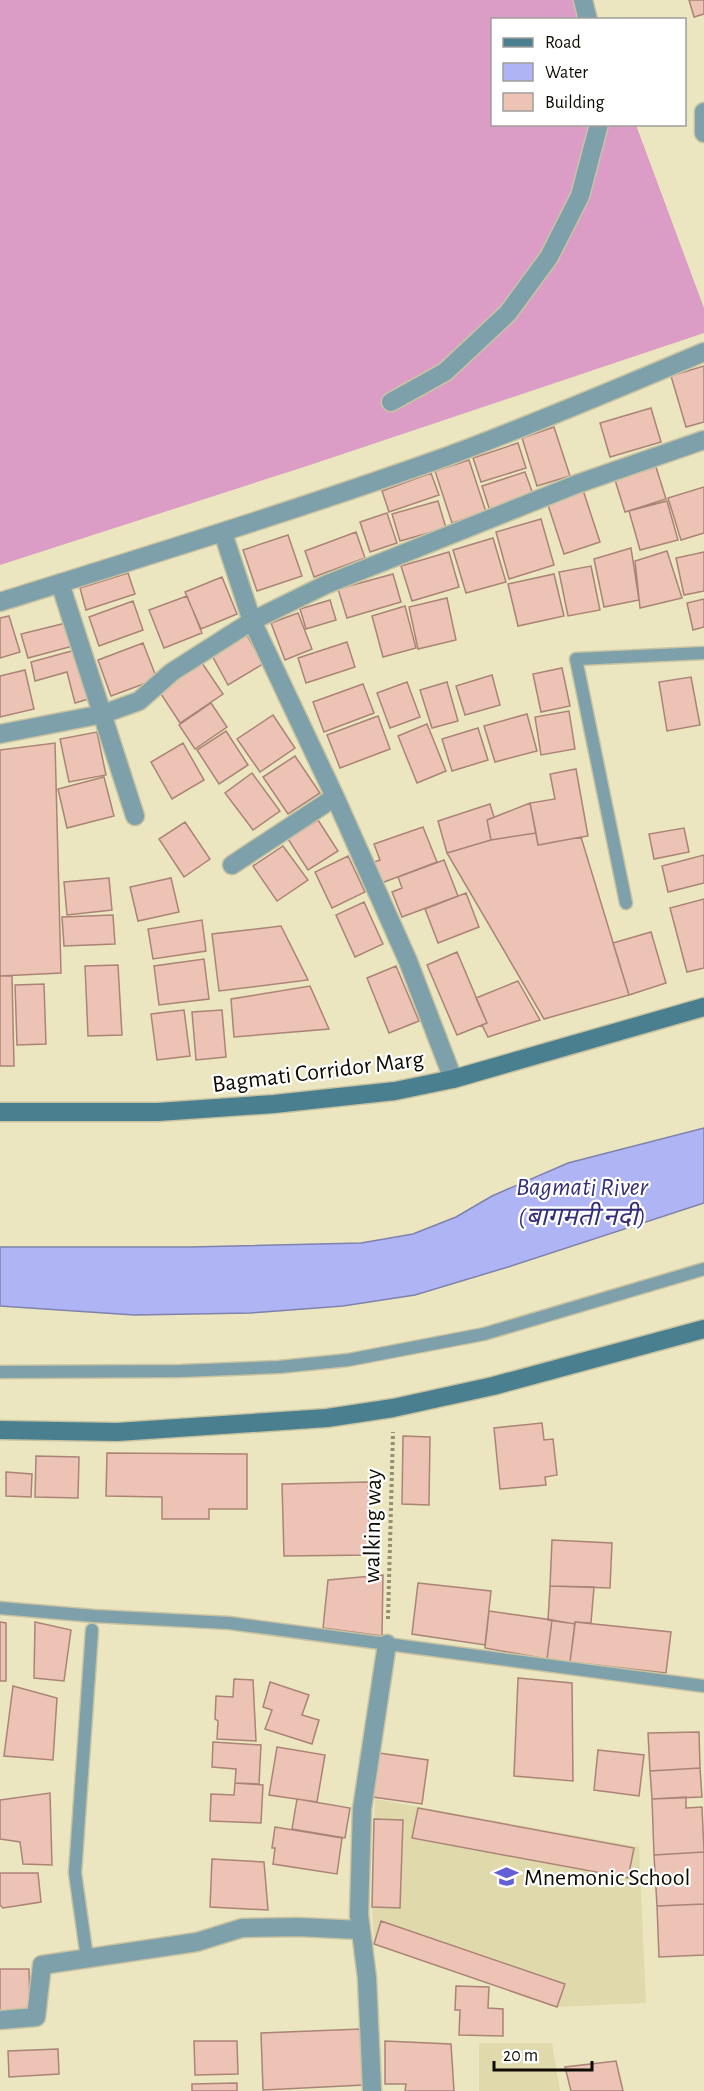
<svg xmlns="http://www.w3.org/2000/svg" width="704" height="2091" font-family="'Alegreya Sans','Noto Sans Devanagari',sans-serif">
<style>
.built{fill:#e0d9ab}
.forest{fill:#db9dc5}
.water{fill:#afb4f4;stroke:#7f82ab;stroke-width:1.5}
.building{fill:#ecc3b5;stroke:#aa8477;stroke-width:1.5}
.lines{fill:none;stroke-linecap:round;stroke-linejoin:round}
.lane-casing{stroke:#c8c3a1;stroke-width:15}
.street-casing{stroke:#c8c3a1;stroke-width:21}
.secondary-casing{stroke:#c8c3a1;stroke-width:21}
.path{stroke:#939074;stroke-width:4;stroke-dasharray:3 3;stroke-linecap:butt}
.lane{stroke:#7ea0ab;stroke-width:12}
.street{stroke:#7ea0ab;stroke-width:18}
.secondary{stroke:#4a7f8f;stroke-width:18}
.labels{text-anchor:middle;stroke-width:4.5;stroke-linejoin:round;paint-order:stroke}
.street-label{font-size:24px;fill:#0e0c02;stroke:#fff}
.poi-label{font-size:24px;fill:#0e0c02;stroke:#fff;text-anchor:start}
.water-label{font-size:26px;font-style:italic;fill:#333079;stroke:#fff}
</style>
<rect width="100%" height="100%" fill="#ebe6bf"/>
<path class="built" d="M375,1799l264,48 7,156 -89,4 -183,-63 -2,-37z
M479,2043h73l8,48h-81z"/>
<path class="forest" d="M0,0h590l7,19 -105,1v104l144,1 68,183v25l-394,132 -310,100z"/>
<path class="water" d="M704,1128v75l-196,64 -93,28 -72,11 -92,7 -117,2 -134,-9v-59h191l170,-4 52,-9 43,-17 36,-21 76,-33z"/>
<path class="building" d="M689,0h15v14l-10,3z
M704,366v56l-18,5 -15,-51z
M651,408l10,34 -51,15 -10,-34z
M554,427l16,49 -33,10 -15,-48z
M518,443l8,25 -45,14 -8,-24z
M469,460l17,52 -34,11 -17,-52z
M656,467l10,32 -41,13 -10,-32z
M525,472l9,25 -44,14 -8,-25z
M431,473l8,22 -50,17 -7,-21z
M704,487v46l-23,7 -13,-42z
M583,490l17,52 -36,12 -17,-52z
M438,501l8,27 -46,13 -8,-27z
M667,501l11,39 -38,10 -11,-39z
M387,513l10,30 -27,9 -10,-30z
M541,519l13,46 -45,14 -13,-47z
M356,532l9,26 -51,19 -9,-26z
M288,535l14,41 -45,15 -14,-41z
M493,538l13,44 -40,11 -13,-43z
M631,548l8,52 -35,7 -10,-48z
M667,551l15,47 -42,10 -5,-47z
M449,552l10,35 -47,14 -11,-35z
M704,552v39l-20,4 -8,-37z
M591,566l9,44 -32,6 -9,-44z
M128,573l7,21 -49,16 -6,-22z
M393,574l8,28 -54,16 -9,-29z
M554,574l10,42 -46,10 -10,-42z
M222,577l15,37 -36,15 -16,-37z
M187,596l15,37 -38,15 -15,-38z
M447,598l9,42 -38,9 -9,-42z
M704,599v28l-11,3 -6,-27z
M330,600l6,20 -30,9 -6,-20z
M133,601l10,29 -44,16 -10,-29z
M405,606l11,42 -33,9 -11,-41z
M298,613l14,36 -27,11 -14,-37z
M9,616l11,36 -20,6v-40z
M66,623l7,23 -45,12 -7,-24z
M244,630l19,34 -35,21 -19,-35z
M347,642l8,25 -49,16 -8,-25z
M143,643l14,36 -46,17 -13,-36z
M79,649l13,49 -17,5 -8,-31 -32,9 -4,-19z
M202,663l21,31 -43,29 -21,-32z
M562,668l8,38 -29,6 -8,-38z
M25,670l9,39 -34,8v-41z
M492,675l8,30 -35,10 -9,-29z
M691,677l9,48 -33,6 -8,-49z
M407,682l13,35 -30,11 -13,-35z
M447,682l11,39 -26,7 -12,-38z
M363,684l11,29 -50,19 -11,-30z
M211,703l16,24 -32,22 -16,-24z
M569,711l6,38 -34,6 -6,-38z
M527,714l10,37 -42,11 -11,-36z
M273,715l22,33 -35,24 -23,-33z
M378,716l12,33 -50,19 -13,-33z
M427,724l19,47 -29,12 -19,-47z
M478,728l10,32 -36,11 -10,-32z
M226,731l22,34 -29,19 -22,-34z
M97,732l9,43 -37,7 -9,-43z
M55,743l6,230 -61,3v-226z
M183,743l21,37 -32,19 -21,-37z
M295,756l25,37 -32,21 -25,-37z
M576,769l12,67 -50,9 -8,-42 25,-4 -5,-25z
M252,773l28,38 -27,19 -28,-37z
M104,777l10,39 -47,12 -9,-39z
M530,803l6,30 -45,7 -4,-20z
M490,804l4,13 -7,3 4,20 -44,13 -9,-32z
M318,820l20,31 -30,19 -20,-31z
M185,822l25,37 -26,18 -25,-38z
M423,827l14,35 -58,22 -8,-21 9,-3 -6,-16z
M684,828l5,24 -35,7 -5,-25z
M536,833l2,12 43,-8 48,158 -85,24 -97,-166 44,-13z
M283,846l25,34 -31,21 -24,-35z
M704,855v28l-36,9 -6,-26z
M348,856l17,36 -33,16 -17,-36z
M444,860l14,36 -56,21 -10,-25 10,-4 -4,-11z
M109,878l3,32 -45,5 -3,-33z
M171,878l8,34 -41,9 -8,-34z
M466,893l13,34 -41,16 -13,-34z
M704,899v69l-17,4 -17,-64z
M364,902l19,42 -28,13 -19,-42z
M113,915l2,29 -51,2 -2,-29z
M202,920l4,31 -53,8 -5,-30z
M281,926l27,54 -89,11 -7,-57z
M651,932l15,51 -37,12 -16,-52z
M457,952l30,71 -30,12 -30,-70z
M204,959l5,40 -50,6 -5,-39z
M118,965l4,70 -34,1 -3,-70z
M396,966l23,55 -30,12 -22,-55z
M0,976h12l2,90h-14z
M518,981l22,39 -52,17 -6,-12 5,-2 -11,-25z
M44,984l2,60 -29,1 -2,-60z
M310,986l19,43 -95,8 -3,-38z
M184,1010l6,46 -33,4 -6,-46z
M222,1010l4,47 -30,3 -4,-48z
M542,1423l2,17 9,-1 4,36 -12,2 1,8 -46,4 -6,-61z
M403,1436l27,1 -1,68 -27,-1z
M107,1453l140,1v55h-38v10h-47v-22l-56,-1z
M36,1456l43,1 -1,41 -43,-1z
M6,1472l26,2 -1,23 -25,-1z
M368,1482l2,73 -86,1 -2,-72z
M552,1540l60,3 -2,45 -60,-2z
M383,1575l-1,61 -59,-8 5,-48z
M418,1583l73,8 -6,54 -73,-11z
M550,1586l44,1 -3,36 -16,-1v2l-27,-4z
M489,1611l63,9 -5,39 -62,-11z
M552,1620l23,4 -5,38 -23,-3z
M0,1622l6,1v58h-6z
M35,1622l36,8 -7,51 -30,-3z
M575,1622l96,10 -5,41 -96,-11z
M518,1678l54,5 1,98 -59,-5z
M234,1679l19,1 3,61 -39,-2 1,-18 -3,-2 1,-23 17,1z
M270,1682l39,13 -7,20 17,5 -7,24 -47,-15 7,-19 -9,-3z
M13,1686l44,12 -4,62 -49,-4z
M699,1732l1,36 -50,3 -2,-38z
M213,1742l48,3 -2,39 -24,-1 1,-14 -24,-2z
M277,1747l48,8 -8,47 -48,-7z
M598,1750l46,5 -5,41 -45,-6z
M379,1753l49,7 -6,44 -49,-7z
M700,1768l2,29 -50,2 -2,-28z
M235,1783l28,2 -2,38 -51,-2 1,-27 23,1z
M50,1793l2,72 -29,-1 -3,-22 -20,-3v-39z
M686,1797v11l16,-1 2,45 -50,3 -2,-56z
M297,1799l53,9 -5,30 -53,-9z
M418,1808l216,40 -6,30 -216,-40z
M374,1819l29,1 -3,88 -28,-1z
M275,1827l67,11 -5,36 -64,-10 2,-16h-3z
M704,1852v52l-47,2 -3,-51z
M212,1859l52,3 4,48 -58,-3z
M0,1873h38l3,29 -38,6 -3,-3z
M704,1904v51l-45,2 -2,-51z
M381,1921l184,63 -8,23 -183,-63z
M0,1969h29l1,44 -30,1z
M456,1986l33,1 -1,21 15,1v27l-44,-1 1,-25h-5z
M361,2029l3,56 -101,5 -2,-57z
M194,2041h43l1,33 -43,1z
M385,2041l66,3 3,47h-49l1,-7h-21z
M58,2049l1,25 -50,3 -1,-26z
M616,2061l7,30h-52l-6,-24z
M237,2083v8h-45v-7z"/>
<g class="lines">
<defs>
<path id="lane" d="M626,903l-50,-244 128,-6
M0,1372l181,-1 98,-4 69,-7 136,-26 220,-65
M0,1608l94,8 135,7 475,63
M87,1958l-12,-85 17,-243"/>
<path id="street" d="M583,0l5,20
M704,112v21
M391,402l54,-30 63,-59 41,-56 31,-61 19,-72
M223,533l29,88 83,176 73,164 45,118
M60,583l75,233
M0,602c150,-47 300,-93 448,-146 86,-32 171,-68 256,-104
M0,734l103,-20 36,-13 33,-29 80,-51 73,-36 252,-101 127,-44
M232,865l103,-68
M0,2020l36,-3 6,-52 155,-23 45,-14 56,-1 62,3
M372,2091l-5,-113 -8,-63 3,-106 25,-165"/>
<path id="secondary" d="M0,1112h158l116,-8 121,-13 58,-12 251,-72
M0,1430l117,2 210,-14 66,-10 100,-22 211,-57"/>
</defs>
<use href="#lane" class="lane-casing"/>
<use href="#street" class="street-casing"/>
<use href="#secondary" class="secondary-casing"/>
<path class="path" d="M388,1619l5,-187"/>
<use href="#lane" class="lane"/>
<use href="#street" class="street"/>
<use href="#secondary" class="secondary"/>
</g>
<defs>
<symbol id="school-bare" viewBox="-9 -9 18 18"><path d="M0-5L7-2L0 1L-7-2ZM-4 1L0 2.5L4 1V4Q0 6-4 4Z" fill="#635fd8" stroke="#fff" stroke-width="2.5" paint-order="stroke"/></symbol>
</defs>
<g fill-rule="evenodd">
<use href="#school-bare" x="490" y="1860" width="33" height="33"/>
</g>
<g class="labels">
<g class="street-label">
<text transform="translate(318 1071) rotate(-7)" y="8">Bagmati Corridor Marg</text>
<text transform="translate(372 1526) rotate(-89)" y="8">walking way</text>
</g>
<g class="poi-label">
<text x="524" y="1885">Mnemonic School</text>
</g>
<g class="water-label">
<text x="582" y="1195">Bagmati River<tspan x="582" dy="30">(बागमती नदी)</tspan></text>
</g>
</g>
<rect x="491" y="18" width="195" height="108" fill="#ffffff" stroke="#9f9e9a" stroke-width="1.5"/>
<rect x="503" y="38" width="30" height="9" fill="#4a7f8f" stroke="#9f9e9a" stroke-width="1.5"/>
<text x="545" y="48" font-size="18" fill="#0e0c02">Road</text>
<rect x="503" y="63" width="30" height="18" fill="#afb4f4" stroke="#9f9e9a" stroke-width="1.5"/>
<text x="545" y="78" font-size="18" fill="#0e0c02">Water</text>
<rect x="503" y="93" width="30" height="18" fill="#ecc3b5" stroke="#9f9e9a" stroke-width="1.5"/>
<text x="545" y="108" font-size="18" fill="#0e0c02">Building</text>
<path d="M494 2061v9h98v-9" fill="none" stroke="#0e0c02" stroke-width="3"/>
<text x="503" y="2061" font-size="18" fill="#0e0c02" stroke="#ffffff" stroke-width="4.5" paint-order="stroke">20 m</text>
</svg>
